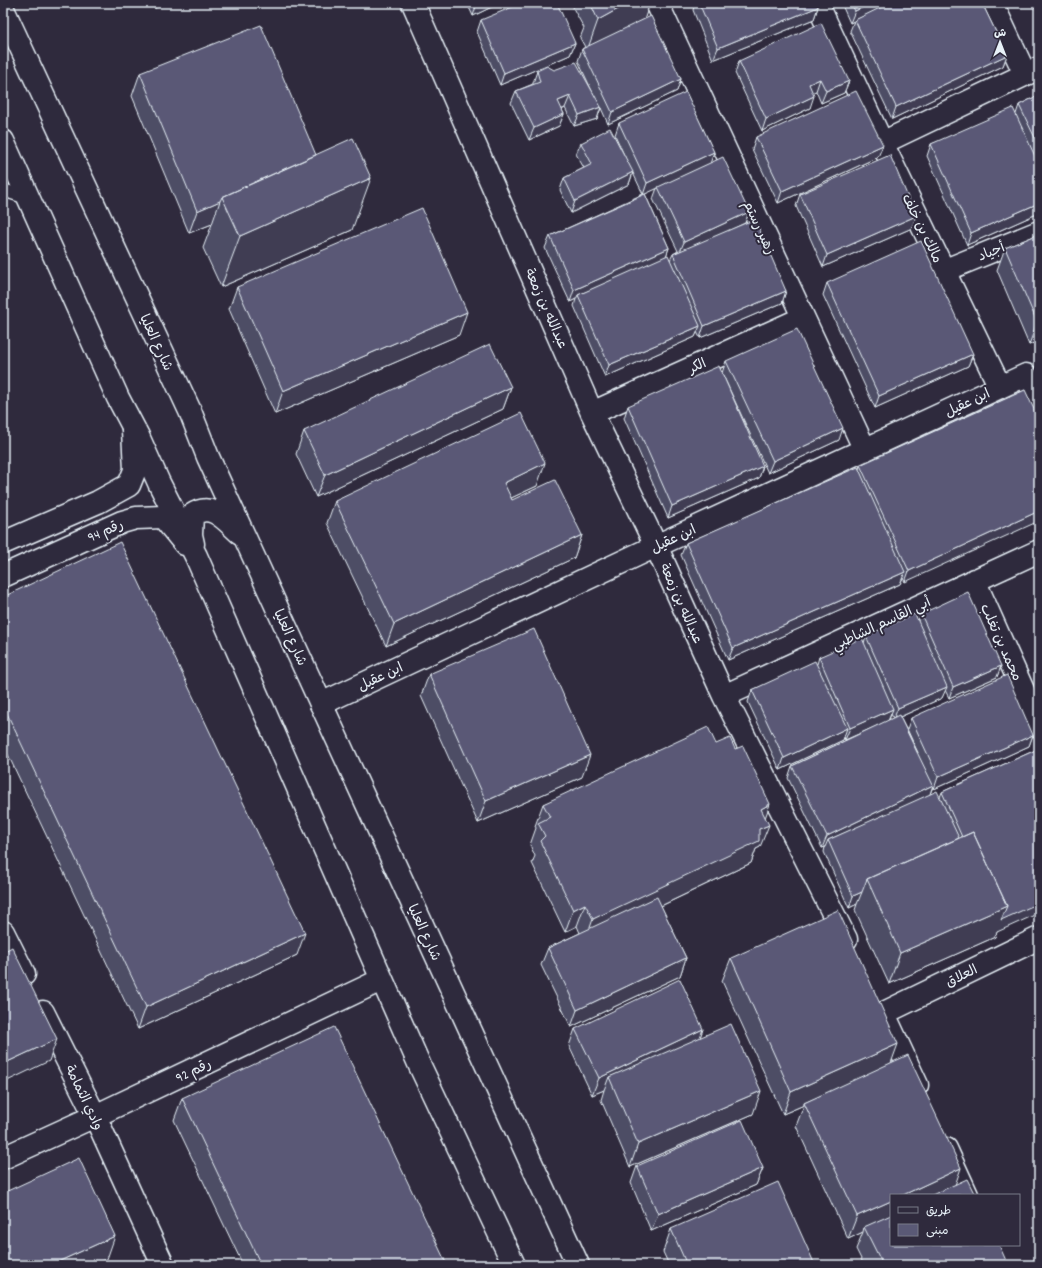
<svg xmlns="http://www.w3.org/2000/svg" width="1042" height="1268" font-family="Dekko,'Playpen Sans Arabic',sans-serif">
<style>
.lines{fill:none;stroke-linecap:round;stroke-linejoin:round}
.lane-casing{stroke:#e8f1f8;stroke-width:15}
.street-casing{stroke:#e8f1f8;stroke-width:25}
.primary-casing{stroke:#e8f1f8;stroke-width:25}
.lane{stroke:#2f2a3d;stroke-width:12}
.street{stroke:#2f2a3d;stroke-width:22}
.primary{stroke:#2f2a3d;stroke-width:22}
.wall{fill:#4d4d65;stroke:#e8f1f8;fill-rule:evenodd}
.shaded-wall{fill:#3f3e53;stroke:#e8f1f8}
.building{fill:#5a5976;stroke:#e8f1f8}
.labels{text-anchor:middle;stroke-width:4;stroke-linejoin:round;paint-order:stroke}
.street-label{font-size:14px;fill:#e8f1f8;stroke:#2f2a3d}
</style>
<rect width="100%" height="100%" fill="#2f2a3d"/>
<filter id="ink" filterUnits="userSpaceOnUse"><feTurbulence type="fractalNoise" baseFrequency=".025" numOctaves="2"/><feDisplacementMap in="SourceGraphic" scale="8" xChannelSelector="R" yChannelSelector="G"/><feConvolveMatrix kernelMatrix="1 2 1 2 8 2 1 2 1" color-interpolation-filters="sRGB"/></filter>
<g filter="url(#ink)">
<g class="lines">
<defs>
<path id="lane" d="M3,190l27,9"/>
<path id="street" d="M413,3l179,410 64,133 68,150 122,243
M657,3l208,447
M817,3l65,140 118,244
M992,3l33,71
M882,143l157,-75
M943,271l96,-39
M592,413l211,-95
M3,543l95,-41 31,-17 6,-15 -2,-40
M3,576l119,-54 14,-4 27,-1 22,27
M974,580l65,146
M724,696l315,-145
M321,704l335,-158 370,-171 13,28
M3,932l21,42
M43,1012l52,104 68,149
M884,1013l155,-75
M885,1016l32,69
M946,1149l21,46
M3,1158l92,-42 286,-136"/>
<path id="primary" d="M3,9l187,402 18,46 370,808
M3,141l115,257 20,38 21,47 37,73 224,510 94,199
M193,544l-2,-9 1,-20c20,-14 34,6 48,18"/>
</defs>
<use href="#lane" class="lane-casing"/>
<use href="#street" class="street-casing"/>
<use href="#primary" class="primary-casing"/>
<use href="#lane" class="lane"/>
<use href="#street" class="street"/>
<use href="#primary" class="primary"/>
</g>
<path class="wall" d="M153,3h13l-11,5z
M467,3h33l-27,13z
M575,3h75l-6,16 37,60 -4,12 -69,33 -7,-16 -4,11 -23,7 -9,-18 -3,2 2,4 -5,12 -30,14 -18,-37 5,-12 17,-7v-1l4,-12 56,22 -15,-32 4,-12 3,-2 -5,-9 4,-10 -11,-20z
M695,3h122l1,4 -4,12 -101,41 -20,-50z
M841,3h141l25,52 -4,11 -111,53 -42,-88 4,-10 -4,2z
M1033,3h6v13z
M481,20l94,23 -5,12 -70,30 -23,-53z
M739,61l110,20 -5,12 -23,10 -5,-12 -4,1 -2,16 -48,23 -27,-58z
M140,73l176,82 36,75 -131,57 -18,-39 9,-24 -23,9 -57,-137z
M1039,95v118l-72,32 -40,-89 4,-12 85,-30 3,-9z
M619,123l91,40 39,49 -4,11 41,68 -4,12 -82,35 -3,-6 -2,5 -90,40 -31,-71 2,-7 -6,3 -25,-54 5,-12 93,-42 -10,-21 -4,11 -58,29 -11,-23 4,-12 20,-10 -8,-14 5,-11 44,14 -10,-22zM657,188l-4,11 25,52 -5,3 -3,6 -4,-4 3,-8 -24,-54z
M756,137l122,20 -100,46 -26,-54z
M800,194l116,22 -4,12 -89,39 -27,-61z
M1039,234v118l-4,-8 1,-2 -7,3 -32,-75 8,-22z
M827,283l146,71 -5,12 -93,42 -52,-113z
M237,287l222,48 -184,79 -46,-105z
M726,361l113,79 -71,33 -46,-100z
M511,387l-8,22 -187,88 -20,-43 8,-23z
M1025,390l-120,192 -2,-4 -3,6 -172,76 -47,-105 5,-12 173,-74 1,-4z
M628,406l135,60 -4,12 -91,40 -44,-100z
M537,486l-26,12 1,2 70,35 -8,23 -188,88 -59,-123 8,-22z
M3,597l294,358 -159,74 -135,-285z
M921,614l80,52 -4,11 -48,21 -4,-8 -3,8 -42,19 18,36 -11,-24 4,-11 122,17 -4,11 -95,43 -1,-2 -3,7 10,3 2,-5 96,-43 -41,183 -2,5 -106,47 -34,-74 2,-6 -8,4 -25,-56 1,-5 -3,1 -34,-70 4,-12 69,-33 -16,7 -1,-3 -1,3 -63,30 -32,-68 4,-12 65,-26 2,-7 45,-14 2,-7 52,-15zM891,714l2,4 -4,2z
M429,674l153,103 -104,46 -57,-127z
M716,744l49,74 -5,29 -4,2 -5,14 -90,43 25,52 -6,18 -109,51 -30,-62 7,-17 32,-15 -3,-7 -12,6 -33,-69 3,-7 -5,-11 6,-17 -1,-2 8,-22z
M731,958l160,105 64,121 53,81h-144l-8,-16 7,-17 -15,7 -52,-113 8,-21 -21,9 -61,-133z
M575,1029h128l-3,8 53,77 -123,53 -29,-67 3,-10 -12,5 -23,-49z
M182,1098l265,167h-204l-69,-145z
M637,1166l126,2 -7,17 -105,46 -20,-48z
M671,1229l144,36h-146l-6,-13z"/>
<path class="shaded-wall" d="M157,3h9l-11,5z
M477,3h23l-27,13z
M629,3h21l-6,17 -57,31 11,-31z
M872,3h22l-39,17 -1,1 -4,2 5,-12z
M818,7l-4,12 -101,41 5,-12z
M575,43l-5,12 -70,30 4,-12z
M1007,55l-4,11 -111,53 4,-12z
M681,79l-4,12 -69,33 4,-12z
M820,79l-4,12 -12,5 5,-12z
M849,81l-5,12 -23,10 5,-12z
M570,96l-5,12 -12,5 5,-12z
M814,96l-4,12 -48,23 4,-12z
M601,107l-4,12 -23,7 5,-11z
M564,114l-5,12 -30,14 5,-12z
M883,145l-5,12 -100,46 4,-12z
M714,152l-4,12 -67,31 4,-12z
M633,172l-4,12 -58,29 4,-12z
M371,178l-19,52 -131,57 19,-51z
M220,201l-8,23 -23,9 8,-22z
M1039,203v10l-72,32 4,-12z
M749,212l-4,11 -66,31 5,-12z
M916,216l-4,12 -89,39 4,-12z
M669,248l-4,11 -87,36 -2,4 -6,3 4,-12z
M786,291l-4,12 -82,35 4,-12z
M467,312l-8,23 -184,79 8,-23z
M1037,322h2v11l-3,9 -7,3z
M700,326l-5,11 -90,40 4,-12z
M973,354l-5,12 -93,42 4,-12z
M511,387l-8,22 -187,88 9,-22z
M843,428l-4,12 -71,33 5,-12z
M545,463l-8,23 -41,19 8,-22z
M763,466l-4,12 -91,40 4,-12z
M1039,511v10l-134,61 4,-11z
M582,535l-8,23 -188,88 8,-22z
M905,572l-5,12 -172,76 5,-12z
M1001,666l-4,11 -48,21 4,-11z
M947,687l-5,11 -49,22 5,-12z
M893,709l-5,12 -43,19 5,-12z
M847,728l-4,12 -63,30 4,-12z
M1033,735l-4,11 -95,43 4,-12z
M590,755l-8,22 -104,46 8,-22z
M933,785l-4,12 -101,43 -3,7 -3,1 5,-12z
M770,804l-8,23 -1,-18z
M769,825l-9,22 -4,2 -5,14 -166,79 8,-23 166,-90z
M862,892l-5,12 -8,4 4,-12z
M1039,903v10l-42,19 -2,5 -106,47 11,-31 107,-47z
M585,904l-8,22 -12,6 8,-22z
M305,933l-8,22 -159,74 8,-22z
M686,958l-6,18 -109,51 6,-17z
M703,1029l-6,17 -88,31 -5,13 -12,5 7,-17z
M57,1039l-8,22 -46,22v-19z
M898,1044l-8,22 -86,37v2l-21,9 8,-22z
M761,1091l-8,23 -123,53 8,-23z
M763,1168l-7,17 -105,46 7,-17z
M961,1168l-8,23 -9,4h-41z
M891,1201v18l-27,8 -1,5 -15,7 9,-23z
M115,1236l-8,23 -15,6h-41z"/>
<path class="building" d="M522,3h35l18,40 -71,30 -23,-53z
M599,3h30l-31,17 -6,-13z
M699,3h118l1,4 -100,41z
M851,3h21l-17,8z
M890,3h92l25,52 -111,52 -41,-87z
M651,16l30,63 -69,33 -30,-63z
M821,23l28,58 -23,10 -6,-12 -11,5 5,12 -48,23 -27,-58z
M261,25l55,130 -94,42 -2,4 -23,10 -57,-138z
M576,62l25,45 -22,8 -9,-19 -12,5 6,13 -30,14 -18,-37 24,-9 -3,-11 10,-5 7,4z
M856,91l27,54 -101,46 -26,-54z
M686,92l28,60 -67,31 -28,-60z
M1039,95v51l-20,-41z
M1013,108l26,57v38l-68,30 -40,-89z
M610,128l23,44 -58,29 -11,-23 28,-14 -11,-21z
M353,138l18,40 -131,58 -18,-39z
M890,155l26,61 -89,39 -27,-61z
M723,157l26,55 -65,30 -26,-55z
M645,194l24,54 -95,42 -24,-54z
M422,208l45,104 -184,79 -46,-104z
M755,219l31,72 -82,35 -31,-72z
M1039,234v88h-2l-32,-74z
M921,241l52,113 -94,42 -52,-113z
M668,255l32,71 -91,39 -31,-70z
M797,329l46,99 -70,33 -47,-100z
M490,344l21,43 -186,88 -21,-44z
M719,366l44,100 -91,40 -44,-100z
M1025,390l14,30v91l-130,60 -49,-106z
M521,413l24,50 -41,20 8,17 43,-20 27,55 -188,89 -59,-123z
M858,467l47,105 -172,76 -47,-105z
M120,542l185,391 -159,74 -143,-302v-108z
M968,592l33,74 -48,21 -32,-73z
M915,614l32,73 -49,21 -32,-72z
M534,629l56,126 -104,46 -57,-127z
M862,638l31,71 -43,19 -31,-71z
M815,661l32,67 -63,30 -32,-68z
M1007,675l26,60 -95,42 -27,-59z
M899,715l34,70 -106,51 -35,-70z
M708,727l8,17 14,-6 5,11 8,-3 27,58 -9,5 8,16 -10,4v12l-166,78 -8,-15 -12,6 -33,-69 5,-5 -7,-13 12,-6 -7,-13z
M1038,749l1,2v152l-38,17 6,-14 -34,-74 -11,5 -20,-45z
M937,791l22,47 -92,41 -5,13 -9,4 -25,-56z
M973,832l34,74 -107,47 -33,-74z
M657,897l29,61 -109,52 -29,-62z
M838,910l60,134 -107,48 -60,-134z
M12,947l45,92 -54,25v-112z
M680,979l23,50 -104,49 -24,-49z
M731,1024l30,67 -123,53 -29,-67z
M334,1027l113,238h-186l-79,-167z
M908,1055l53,113 -58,27h-12v6l-34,15 -53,-113z
M742,1120l21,48 -105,46 -21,-48z
M79,1158l36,78 -64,29h-47l-1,-1v-71z
M967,1179l8,16h-43z
M778,1182l37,83h-128l-16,-36z
M891,1215v30h108l9,20h-125l-19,-38z"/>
</g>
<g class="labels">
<g class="street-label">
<text transform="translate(760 227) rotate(65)" y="5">زهير رستم</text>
<text transform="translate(923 228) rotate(64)" y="5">مالك بن خلف</text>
<text transform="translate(991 251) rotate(-22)" y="5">أجياد</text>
<text transform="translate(547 308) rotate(66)" y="5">عبدالله بن زمعة</text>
<text transform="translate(157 342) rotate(65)" y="5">شارع العليا</text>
<text transform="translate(697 365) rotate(-24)" y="5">الكر</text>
<text transform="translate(967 402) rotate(-25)" y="5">ابن عقيل</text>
<text transform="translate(105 530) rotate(-23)" y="5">رقم 94</text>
<text transform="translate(673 538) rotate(-25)" y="5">ابن عقيل</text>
<text transform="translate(682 603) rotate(66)" y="5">عبدالله بن زمعة</text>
<text transform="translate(881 623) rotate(-25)" y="5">أبي القاسم الشاطبي</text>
<text transform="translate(291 637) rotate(65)" y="5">شارع العليا</text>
<text transform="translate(1002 642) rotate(66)" y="5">محمد بن تغلب</text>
<text transform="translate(380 676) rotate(-25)" y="5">ابن عقيل</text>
<text transform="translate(425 932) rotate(65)" y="5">شارع العليا</text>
<text transform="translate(961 975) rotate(-26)" y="5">العلاق</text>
<text transform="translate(193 1070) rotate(-25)" y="5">رقم 92</text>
<text transform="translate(85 1097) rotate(64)" y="5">وادي الثمامة</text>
</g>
</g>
<rect width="1042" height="1268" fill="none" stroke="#2f2a3d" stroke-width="16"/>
<rect x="8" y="8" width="1026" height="1252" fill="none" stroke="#e8f1f8" stroke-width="1.5" filter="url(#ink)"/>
<rect x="890" y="1194" width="130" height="52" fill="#2f2a3d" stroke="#797a88"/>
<rect x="898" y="1207" width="20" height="6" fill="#2f2a3d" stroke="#797a88"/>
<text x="926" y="1214" font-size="12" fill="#e8f1f8">طريق</text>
<rect x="898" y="1224" width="20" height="12" fill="#5a5976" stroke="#797a88"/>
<text x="926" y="1234" font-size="12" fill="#e8f1f8">مبنى</text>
<g transform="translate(1000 42)" stroke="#2f2a3d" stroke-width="3" paint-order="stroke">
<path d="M0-3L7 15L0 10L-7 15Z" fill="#e8f1f8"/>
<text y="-6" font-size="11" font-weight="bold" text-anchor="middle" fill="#e8f1f8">ش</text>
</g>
</svg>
